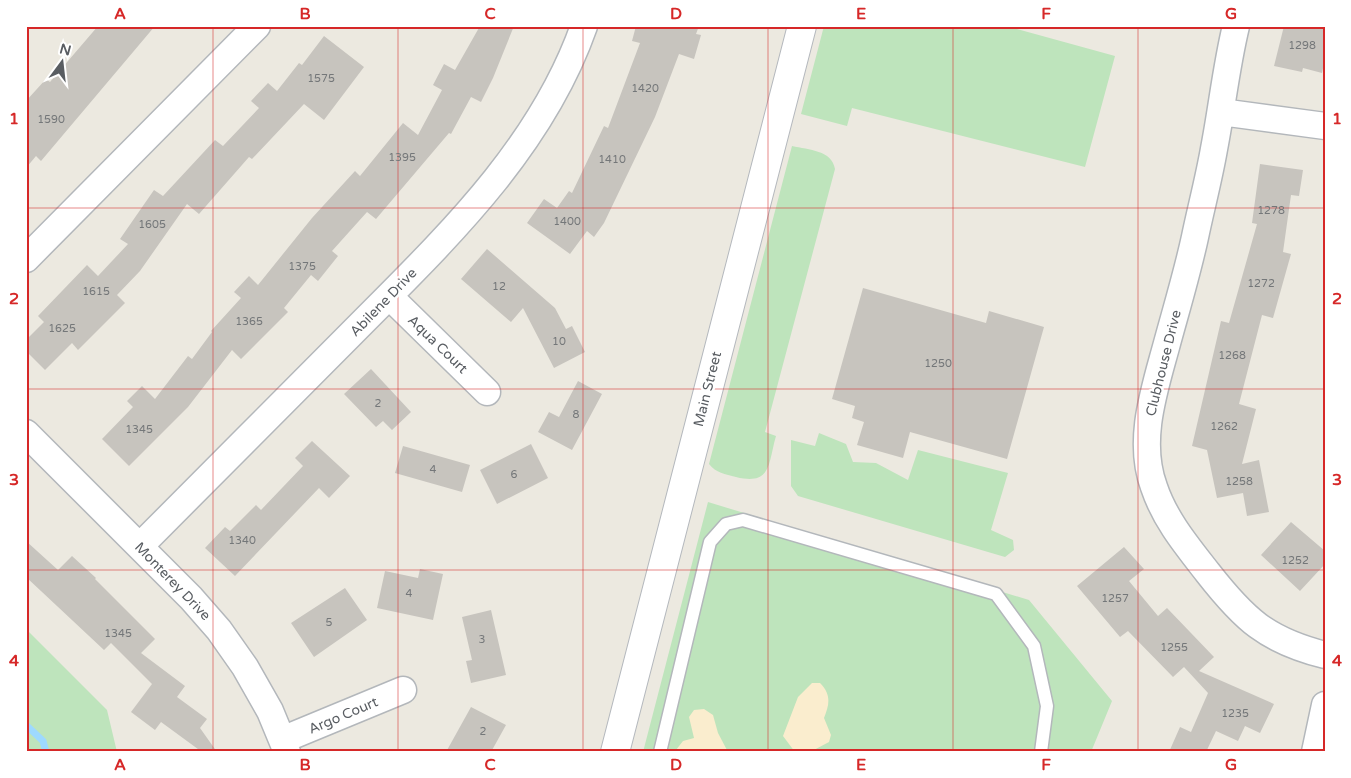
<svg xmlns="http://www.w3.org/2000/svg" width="1351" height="778" font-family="'Varela Round',sans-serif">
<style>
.green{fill:#bee4bc}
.sand{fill:#faedce}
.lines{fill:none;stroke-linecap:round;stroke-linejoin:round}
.stream{stroke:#9ed9ff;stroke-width:7}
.building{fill:#c7c4be}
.service-casing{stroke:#b3b7bb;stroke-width:15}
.minor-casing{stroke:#b3b7bb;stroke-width:29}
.secondary-casing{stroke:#b4b8bd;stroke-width:30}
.service{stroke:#fff;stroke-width:12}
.minor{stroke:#fff;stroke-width:26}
.secondary{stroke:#fff;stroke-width:28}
.grid{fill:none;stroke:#d62828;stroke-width:1;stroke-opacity:0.55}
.labels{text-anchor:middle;stroke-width:5;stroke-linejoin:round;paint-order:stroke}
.number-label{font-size:11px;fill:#747779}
.street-label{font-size:14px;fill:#595d62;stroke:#fff}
.neatline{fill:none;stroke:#d62828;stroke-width:2}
.grid-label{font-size:16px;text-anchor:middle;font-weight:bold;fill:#d62828}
</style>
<rect width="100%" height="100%" fill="#ece9e0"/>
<path class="green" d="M824,26h182l109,30 -30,111 -233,-59 -5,18 -46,-12z
M792,146c17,4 40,4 43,23l-70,263 11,4c-8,27 -4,50 -40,41 -11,-3 -20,-4 -27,-13z
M819,433l27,11 7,18 23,1 32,17 10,-30 90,23 -17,57 22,10 1,10 -9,7 -207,-61 -7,-10v-46l24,6z
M708,502l321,98 83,101 -21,51h-448z
M26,629l81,81 10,42h-91z"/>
<path class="sand" d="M812,683h8c12,12 9,22 4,35l7,17 -2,7 -17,9 -17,1 -12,-16 15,-39z
M704,709l9,6 5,18 10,19h-58l1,-3 5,1 7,-9 11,-3 -5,-21 5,-7z"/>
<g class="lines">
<path class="stream" d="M26,725l17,16 3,11"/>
</g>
<path class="building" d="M98,26h57l-114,135 -5,-5 -10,12v-67l20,-22 4,3z
M480,26h34l-21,52 -12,24 -10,-5 -20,37 -2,-1 -73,86 -9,-7 -35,39 6,5 -20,25 -7,-6 -27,33 4,4 -47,47 -9,-9 -44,57 -59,59 -27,-27 31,-32 -6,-6 15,-15 13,13 33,-43 4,3 20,-27 -1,-1 30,-33 -7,-6 15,-16 9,9 54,-67 43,-47 5,5 43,-53 15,12 24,-45 -9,-5 11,-21 11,6z
M636,26h63l-3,8 5,1 -7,24 -15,-5 -24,63 -51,106 -10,14 -7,-6 -17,23 -43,-31 17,-24 13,9 12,-17 3,2 32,-67 4,2 32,-85 -8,-2z
M1284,26h41v33l-3,14 -19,-5 -1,4 -28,-6z
M324,36l40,31 -40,53 -20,-16 -52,55 -3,-2 -50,57 -12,-10 -47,67 -23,24 8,8 -47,47 -6,-7 -27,27 -19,-19v-11l18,-18 -6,-6 49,-51 11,11 30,-32 -8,-5 34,-49 9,6 52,-56 8,6 36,-38 -8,-7 17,-18 9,8 22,-28 3,2z
M1260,164l43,6 -4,26 -8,-1 -8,57 8,2 -18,64 -11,-3 -23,89 17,5 -14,55 17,-4 10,52 -22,4 -4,-23 -26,5 -10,-48 -15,-4 29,-125 8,2 28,-99 -5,-1z
M487,249l68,59 11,21 6,-3 13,26 -31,16 -31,-60 -12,14 -50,-43z
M863,288l123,35 3,-12 55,16 -37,132 -97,-27 -7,26 -46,-13 7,-23 -12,-4 3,-12 -23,-7z
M371,369l40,43 -19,18 -9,-9 -7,6 -32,-33z
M578,381l24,13 -30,56 -34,-18 11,-20 10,5z
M312,441l38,35 -21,22 -10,-10 -84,88 -30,-28 20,-21 5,4 26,-26 5,5 42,-44 -8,-8z
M531,444l17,34 -51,26 -17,-34z
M403,446l67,19 -8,27 -67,-19z
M1291,522l34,29v13l-25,27 -39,-36z
M26,541l32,29 14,-14 24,22 -1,1 60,60 -14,14 44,33 -8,11 30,22 -7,9 17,24h-15l-41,-30 -6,8 -24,-18 21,-28 -41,-41 -7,7 -78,-73z
M1124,547l20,22 -15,12 29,35 9,-8 47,49 -15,14 75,33 -14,29 -15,-7 -7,15 -22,-10 -10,21h-37l11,-25 11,5 17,-39 -24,-26 -11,10 -45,-46 -8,6 -43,-51z
M420,569l23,5 -10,46 -56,-12 8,-37 33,7z
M345,588l22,32 -53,37 -23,-34z
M491,610l15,65 -35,8 -5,-22 6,-1 -10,-43z
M471,707l35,18 -15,27h-45z"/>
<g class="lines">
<defs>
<path id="service" d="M660,752l50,-210 16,-18 17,-4 253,74 38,52 13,60 -6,46"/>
<path id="minor" d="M1236,26c-10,41 -14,82 -22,123 -5,29 -13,59 -19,88 -8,37 -19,73 -29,110 -12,44 -29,94 -12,140 11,33 33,59 54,86 36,46 58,67 117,82
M1221,112l104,14
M26,259l231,-233
M389,296l98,96
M26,433l165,165 28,32 26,37 25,44 17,41
M140,546c70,-71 141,-141 211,-212 91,-92 189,-183 233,-308
M282,740l121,-50
M1315,752l10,-47"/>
<path id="secondary" d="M615,752l187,-726"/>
</defs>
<use href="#service" class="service-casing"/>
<use href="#minor" class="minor-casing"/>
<use href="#secondary" class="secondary-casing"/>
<use href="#service" class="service"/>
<use href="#minor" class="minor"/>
<use href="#secondary" class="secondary"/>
</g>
<path class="grid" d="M213,26v726M398,26v726M583,26v726M768,26v726M953,26v726M1138,26v726M26,208h1299M26,389h1299M26,570h1299"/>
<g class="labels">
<g class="number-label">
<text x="1302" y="49">1298</text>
<text x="321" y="82">1575</text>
<text x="645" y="92">1420</text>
<text x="51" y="123">1590</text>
<text x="402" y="161">1395</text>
<text x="612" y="163">1410</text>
<text x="1271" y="214">1278</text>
<text x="567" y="225">1400</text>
<text x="152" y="228">1605</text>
<text x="302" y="270">1375</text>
<text x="1261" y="287">1272</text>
<text x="499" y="290">12</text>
<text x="96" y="295">1615</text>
<text x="249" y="325">1365</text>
<text x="62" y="332">1625</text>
<text x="559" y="345">10</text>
<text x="1232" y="359">1268</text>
<text x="938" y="367">1250</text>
<text x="378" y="407">2</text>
<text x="576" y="418">8</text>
<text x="1224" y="430">1262</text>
<text x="139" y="433">1345</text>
<text x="433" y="473">4</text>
<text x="514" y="478">6</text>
<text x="1239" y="485">1258</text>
<text x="242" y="544">1340</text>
<text x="1295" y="564">1252</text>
<text x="409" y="597">4</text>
<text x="1115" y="602">1257</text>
<text x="329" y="626">5</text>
<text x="118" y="637">1345</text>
<text x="482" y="643">3</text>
<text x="1174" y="651">1255</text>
<text x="1235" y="717">1235</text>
<text x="483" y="735">2</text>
</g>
<g class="street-label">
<text transform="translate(383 302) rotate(-46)" y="5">Abilene Drive</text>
<text transform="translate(438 344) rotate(44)" y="5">Aqua Court</text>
<text transform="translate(1163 363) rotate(-76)" y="5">Clubhouse Drive</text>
<text transform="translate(707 389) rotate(-76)" y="5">Main Street</text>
<text transform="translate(173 581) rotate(46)" y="5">Monterey Drive</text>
<text transform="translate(343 715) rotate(-23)" y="5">Argo Court</text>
</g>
</g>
<rect width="1351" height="778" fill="none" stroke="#ffffff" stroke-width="55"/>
<g transform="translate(62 62) rotate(15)" stroke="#ffffff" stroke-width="4" paint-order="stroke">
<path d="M0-4L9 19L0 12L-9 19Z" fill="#595d62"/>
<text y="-8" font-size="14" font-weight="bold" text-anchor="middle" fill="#595d62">N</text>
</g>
<rect x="28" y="28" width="1296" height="722" class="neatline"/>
<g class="grid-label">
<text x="120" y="19">A</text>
<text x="305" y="19">B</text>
<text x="490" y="19">C</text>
<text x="676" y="19">D</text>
<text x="861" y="19">E</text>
<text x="1046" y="19">F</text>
<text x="1231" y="19">G</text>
<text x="14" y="124">1</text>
<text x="1337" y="124">1</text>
<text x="14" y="304">2</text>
<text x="1337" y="304">2</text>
<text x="14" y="485">3</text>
<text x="1337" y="485">3</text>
<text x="14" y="666">4</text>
<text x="1337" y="666">4</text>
<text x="120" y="770">A</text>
<text x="305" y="770">B</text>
<text x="490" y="770">C</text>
<text x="676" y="770">D</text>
<text x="861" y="770">E</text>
<text x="1046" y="770">F</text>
<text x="1231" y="770">G</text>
</g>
</svg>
